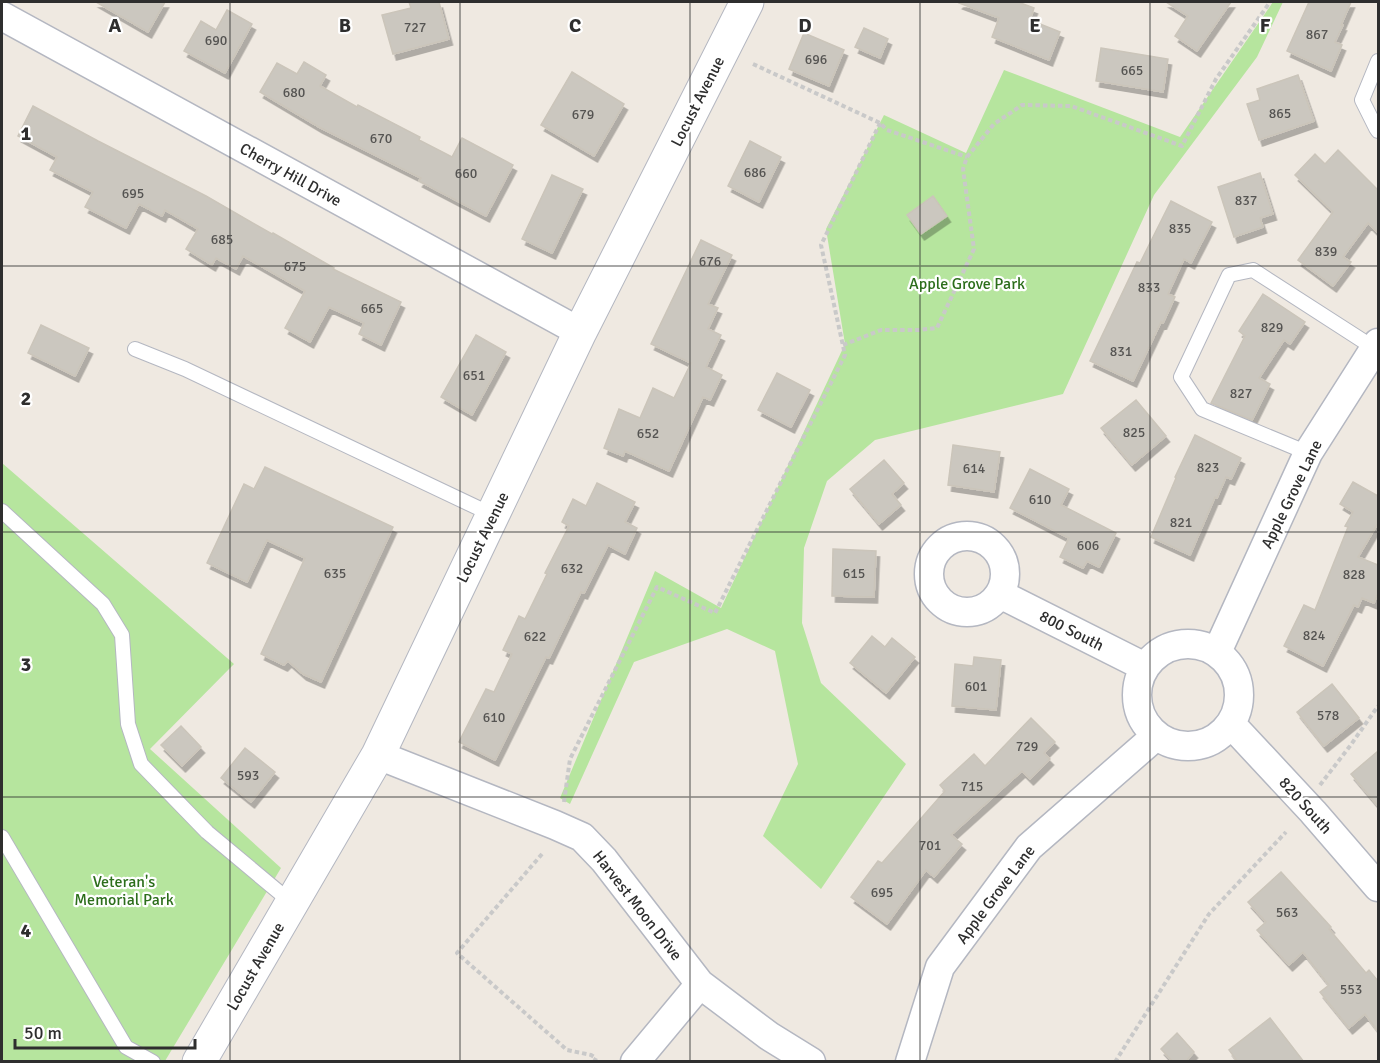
<svg xmlns="http://www.w3.org/2000/svg" width="1380" height="1063" font-family="Signika,sans-serif">
<style>
.green{fill:#b6e59e}
.building{fill:#cbc7bf;stroke:#cbc5ba;stroke-width:1.5;filter:url(#shadow)}
.lines{fill:none;stroke-linecap:round;stroke-linejoin:round}
.lane-casing{stroke:#b4b7c1;stroke-width:16}
.street-casing{stroke:#b4b7c1;stroke-width:31}
.secondary-casing{stroke:#b4b7c1;stroke-width:35}
.path{stroke:#c9c9c9;stroke-width:4;stroke-dasharray:4.5 3;stroke-linecap:butt}
.lane{stroke:#fff;stroke-width:14}
.street{stroke:#fff;stroke-width:28}
.secondary{stroke:#fff;stroke-width:33}
.grid{fill:none;stroke:#2e2e2e;stroke-width:1.5;stroke-opacity:0.55}
.labels{text-anchor:middle;stroke-width:4.5;stroke-linejoin:round;paint-order:stroke}
.number-label{font-size:14px;fill:#555452}
.street-label{font-size:16px;fill:#2e2e2e;stroke:#fff}
.park-label{font-size:16px;fill:#2c6e1b;stroke:#fff}
.grid-label{font-size:20px;text-anchor:middle;font-weight:bold;fill:#2e2e2e;stroke:#fff;stroke-width:4.5;stroke-linejoin:round;paint-order:stroke}
</style>
<defs>
<filter id="shadow"><feDropShadow dx="3.5" dy="6" stdDeviation="0" flood-color="#0004"/></filter>
</defs>
<rect width="100%" height="100%" fill="#efe9e1"/>
<path class="green" d="M1273,2h10l-26,55 -103,138 -91,199 -188,46 -48,41 -23,67 -2,75 19,60 85,81 -85,125 -58,-53 35,-72 -23,-113 -48,-22 -93,33 -64,142 -10,-6 95,-227 66,37 124,-264 -19,-115 58,-114 82,38 38,-83 176,67z
M2,463l232,201 -84,85 131,119 -116,193h-163z"/>
<path class="building" d="M96,2h69l-17,30z
M409,2h30l10,37 -56,15 -11,-39 29,-7z
M960,2h58l16,6 -4,12 30,12 -11,28 -57,-23 7,-19 -40,-15z
M1166,2h65l-34,49 -22,-15 13,-20z
M1309,2h42l-10,23h2l-8,17 7,3 -11,26 -44,-20z
M227,10l25,14 -27,49 -41,-22 17,-30 15,9z
M864,28l24,11 -8,19 -25,-11z
M804,33l40,17 -15,36 -40,-17z
M1101,48l67,11 -5,33 -67,-11z
M304,62l22,13 -6,11 37,21 1,-2 62,32 -1,3 33,17 10,-19 51,27 -27,51 -67,-35 2,-3 -102,-51 -59,-35 17,-29 20,11z
M572,72l52,32 -30,52 -53,-31z
M1298,75l16,46 -55,19 -12,-36 13,-4 -3,-11z
M33,106l65,35 108,55 66,38 1,-1 61,35 -1,1 68,33 -20,43 -22,-11 5,-11 -35,-16 -19,35 -25,-14 20,-37 -62,-35 -7,13 -20,-11 -4,7 -26,-16 12,-20 -33,-19 -3,6 -23,-12 -13,24 -41,-21 8,-15 -43,-22 7,-13 -39,-21z
M750,141l31,16 -22,45 -31,-16z
M1338,150l40,40v43l-10,-10 -25,34 8,5 -18,24 -35,-26 35,-48 -38,-37 20,-21 10,10z
M1260,173l13,41 -13,4 3,9 -29,10 -16,-50z
M552,175l31,14 -31,64 -30,-14z
M933,196l14,20 -26,18 -14,-19z
M1171,201l41,21 -21,41 -7,-4 -16,35 7,3 -12,26 -2,-1 -28,59 -43,-20 47,-99 3,1z
M701,240l31,15 -24,49 10,4 -10,21 13,6 -15,32 16,8 -12,25 -7,-3 -34,74 -44,-20 -2,5 -19,-8 15,-39 21,9 13,-30 21,10 17,-35 -40,-19z
M1263,294l42,28 -15,22 -6,-4 -25,38 11,6 -18,36 -41,-17 34,-67 -6,-5z
M41,325l48,23 -14,28 -47,-23z
M476,335l30,17 -34,63 -31,-18z
M777,373l33,17 -19,37 -33,-17z
M1136,400l30,36 -34,29 -31,-37z
M1195,435l46,23 -10,21 -5,-2 -9,21 -2,-1 -25,58 -39,-18 25,-59 -1,-1z
M953,445l47,7 -6,40 -46,-7z
M884,460l20,23 -12,11 9,11 -22,19 -29,-35z
M265,467l128,60 -72,155 -18,-8 -15,-13 -4,4 -23,-11 44,-96 -38,-18 -20,42 -40,-19 37,-79 10,5z
M1030,469l39,20 -8,16 55,28 -17,34 -12,-6 -4,7 -23,-11 9,-19 -59,-30z
M1353,482l25,14v27l-20,34 20,8v28l-4,10 -12,-5 -4,9 -4,-2 -31,61 -39,-20 20,-41 11,5 33,-83 -3,-1 8,-14 -13,-8z
M597,483l38,19 -10,20 12,6 -12,26 -17,-9 -24,48 -3,-1 -32,66 -3,-1 -51,103 -36,-18 27,-53 8,3 18,-38 -9,-4 16,-34 6,3 22,-45 -2,-1 24,-47 -7,-4 11,-23 13,7z
M833,549l43,2 -2,46 -42,-1z
M872,636l13,11 7,-9 23,19 -29,36 -36,-30z
M974,657l27,3 -5,50 -44,-4 3,-42 18,2z
M1332,684l27,34 -35,28 -27,-34z
M1031,718l24,24 -11,11 6,6 -20,20 -8,-8 -71,64 11,9 -28,33 -8,-7 -39,54 -36,-27 27,-36 4,2 63,-72 -5,-6 34,-31 11,12z
M181,726l20,21 -19,19 -21,-21z
M245,748l30,24 -24,30 -30,-24z
M1378,751v55l-27,-32z
M1281,872l50,55 -2,2 37,44 3,-3 9,11v50l-13,-17 -16,14 -29,-36 9,-7 -26,-33 -14,13 -32,-35 9,-8 -18,-20z
M1270,1018l34,44h-66l-9,-12z
M1177,1033l17,19 -9,10h-12l-12,-13z"/>
<g class="lines">
<defs>
<path id="lane" d="M1378,61l-16,39 14,28 2,3
M135,349l50,20 308,146
M1308,453l-106,-44 -21,-32 48,-102 24,-5 121,78
M2,511l101,93 19,31 6,89 13,40 66,68 85,71
M2,837l124,210 27,15"/>
<path id="street" d="M2,16l578,316
M929 574a38 38 0 1 1 76 0a38 38 0 1 1-76 0Z
M1000,594l145,73
M1137 695a51 51 0 1 1 102 0a51 51 0 1 1-102 0Z
M1217,652l91,-199 70,-110
M1231,724l82,88 65,75
M378,755l177,70 27,12 22,23 96,124 69,52 42,26
M635,1062l65,-78
M910,1062l30,-95 89,-120 127,-111"/>
<path id="secondary" d="M199,1062l179,-307 202,-423 167,-330"/>
</defs>
<use href="#lane" class="lane-casing"/>
<use href="#street" class="street-casing"/>
<use href="#secondary" class="secondary-casing"/>
<path class="path" d="M753,64l127,59 7,7 80,27
M843,345l38,-15h38l18,-2 37,-79 -11,-80 4,-12 27,-33 28,-19 49,1 111,40 34,-67 54,-77
M1320,785l30,-39 28,-40
M564,802l6,-43 87,-172 58,26 130,-258 -24,-110 59,-122
M542,854l-85,99 110,97 24,5 5,3 -2,4
M1115,1062l94,-148 77,-82"/>
<use href="#lane" class="lane"/>
<use href="#street" class="street"/>
<use href="#secondary" class="secondary"/>
</g>
<path class="grid" d="M230,2v1060M460,2v1060M690,2v1060M920,2v1060M1150,2v1060M2,266h1376M2,532h1376M2,797h1376"/>
<g class="labels">
<g class="number-label">
<text x="415" y="32">727</text>
<text x="1317" y="39">867</text>
<text x="216" y="45">690</text>
<text x="816" y="64">696</text>
<text x="1132" y="75">665</text>
<text x="294" y="97">680</text>
<text x="1280" y="118">865</text>
<text x="583" y="119">679</text>
<text x="381" y="143">670</text>
<text x="755" y="177">686</text>
<text x="466" y="178">660</text>
<text x="133" y="198">695</text>
<text x="1246" y="205">837</text>
<text x="1180" y="233">835</text>
<text x="222" y="244">685</text>
<text x="1326" y="256">839</text>
<text x="710" y="266">676</text>
<text x="295" y="271">675</text>
<text x="1149" y="292">833</text>
<text x="372" y="313">665</text>
<text x="1272" y="332">829</text>
<text x="1121" y="356">831</text>
<text x="474" y="380">651</text>
<text x="1241" y="398">827</text>
<text x="1134" y="437">825</text>
<text x="648" y="438">652</text>
<text x="1208" y="472">823</text>
<text x="974" y="473">614</text>
<text x="1040" y="504">610</text>
<text x="1181" y="527">821</text>
<text x="1088" y="550">606</text>
<text x="572" y="573">632</text>
<text x="335" y="578">635</text>
<text x="854" y="578">615</text>
<text x="1354" y="579">828</text>
<text x="1314" y="640">824</text>
<text x="535" y="641">622</text>
<text x="976" y="691">601</text>
<text x="1328" y="720">578</text>
<text x="494" y="722">610</text>
<text x="1027" y="751">729</text>
<text x="248" y="780">593</text>
<text x="972" y="791">715</text>
<text x="930" y="850">701</text>
<text x="882" y="897">695</text>
<text x="1287" y="917">563</text>
<text x="1351" y="994">553</text>
</g>
<g class="street-label">
<text transform="translate(697 101) rotate(-63)" y="6">Locust Avenue</text>
<text transform="translate(291 174) rotate(29)" y="6">Cherry Hill Drive</text>
<text transform="translate(1291 494) rotate(-64)" y="6">Apple Grove Lane</text>
<text transform="translate(482 537) rotate(-64)" y="6">Locust Avenue</text>
<text transform="translate(1072 630) rotate(27)" y="6">800 South</text>
<text transform="translate(1306 805) rotate(48)" y="6">820 South</text>
<text transform="translate(995 894) rotate(-53)" y="6">Apple Grove Lane</text>
<text transform="translate(638 905) rotate(52)" y="6">Harvest Moon Drive</text>
<text transform="translate(255 966) rotate(-60)" y="6">Locust Avenue</text>
</g>
<g class="park-label">
<text x="967" y="289">Apple Grove Park</text>
<text x="124" y="887">Veteran's<tspan x="124" dy="18">Memorial Park</tspan></text>
</g>
</g>
<g class="grid-label">
<text x="115" y="32">A</text>
<text x="345" y="32">B</text>
<text x="575" y="32">C</text>
<text x="805" y="32">D</text>
<text x="1035" y="32">E</text>
<text x="1265" y="32">F</text>
<text x="26" y="140">1</text>
<text x="26" y="405">2</text>
<text x="26" y="671">3</text>
<text x="26" y="937">4</text>
</g>
<rect width="1380" height="1063" fill="none" stroke="#2e2e2e" stroke-width="6"/>
<path d="M15 1039v9h180v-9" fill="none" stroke="#2e2e2e" stroke-width="3"/>
<text x="24" y="1039" font-size="18" fill="#2e2e2e" stroke="#ffffff" stroke-width="4.5" paint-order="stroke">50 m</text>
</svg>
